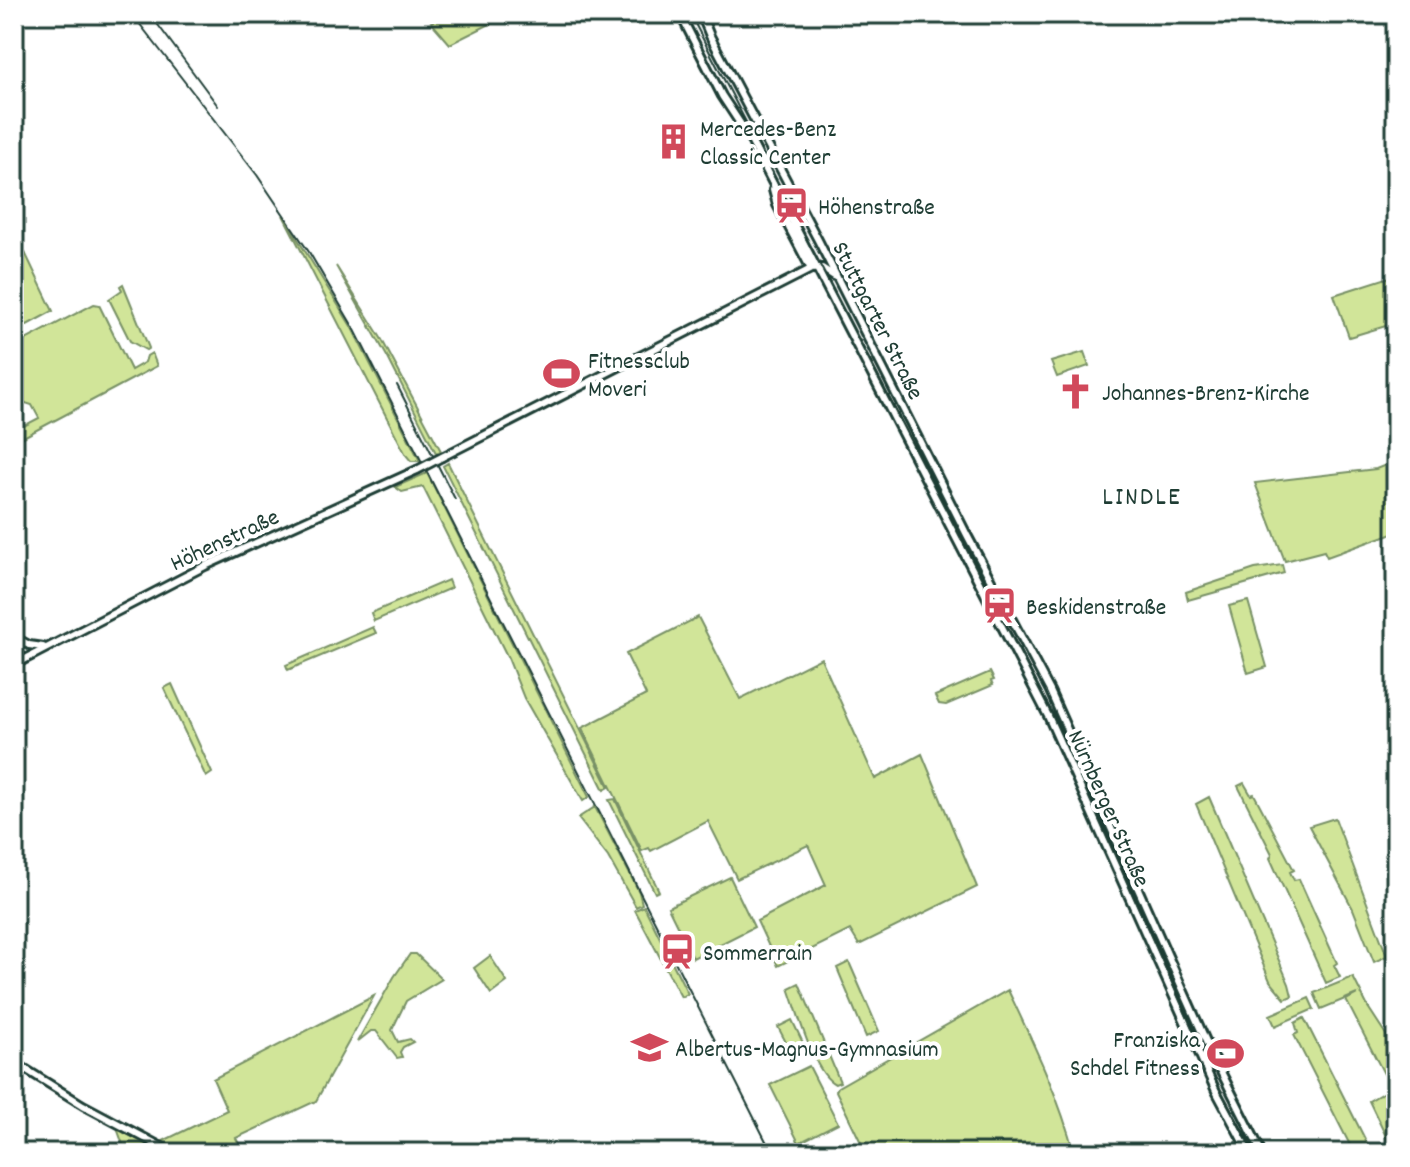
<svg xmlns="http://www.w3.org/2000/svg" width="1410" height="1167" font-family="Dekko,sans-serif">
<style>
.green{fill:#d1e599;stroke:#789166;stroke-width:2}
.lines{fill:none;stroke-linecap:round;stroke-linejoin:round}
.secondary-casing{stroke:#1f3d34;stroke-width:12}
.secondary{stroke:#fff;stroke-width:6}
.tram{stroke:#1f3d34;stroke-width:2}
.rail{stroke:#1f3d34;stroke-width:2}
.secondary-bridge-casing{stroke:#1f3d34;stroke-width:12;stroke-linecap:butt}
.secondary-bridge{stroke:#fff;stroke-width:6}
.labels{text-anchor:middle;stroke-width:8;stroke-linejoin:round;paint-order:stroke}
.poi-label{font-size:24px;fill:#1f3d34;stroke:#fff;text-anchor:start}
.street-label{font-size:24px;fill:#1f3d34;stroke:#fff}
.neighbourhood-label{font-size:26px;letter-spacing:2px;fill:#1f3d34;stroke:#fff}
</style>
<rect width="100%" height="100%" fill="#fff"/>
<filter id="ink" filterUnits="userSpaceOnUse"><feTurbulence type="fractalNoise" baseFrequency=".0125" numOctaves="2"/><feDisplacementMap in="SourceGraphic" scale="16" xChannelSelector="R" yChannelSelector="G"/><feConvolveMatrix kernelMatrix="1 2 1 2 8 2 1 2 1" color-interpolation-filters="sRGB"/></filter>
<g filter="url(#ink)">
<path class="green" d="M446,14h47l3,7 -46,23 -19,-22z
M283,215l68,111 69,135h-9l-5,-6z
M19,240l34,71 -39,21v-89z
M336,266l45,72 60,113 -5,2 -48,-95z
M1396,275v48l-47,14 -15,-42z
M123,284l26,64 -3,2 -16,-9 -21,-42 13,-9 -2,-4z
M94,304l5,1 32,65 14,-8 2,-6 5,-3 5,13 -143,76v-11l25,-13 -7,-13 -13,-4 -5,-11v-44z
M1084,352l5,14 -32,11 -6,-15z
M1396,461v71l-69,25 -3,-6 -39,10 -30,-78 121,-14z
M448,463l161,324 -5,3 -161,-324z
M427,473l162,324 -6,4 -59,-103 -16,-40 -85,-171 -21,5 -7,-5z
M1282,565l2,8 -96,27 -2,-8 69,-23z
M448,580l3,8 -77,33 -3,-8z
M1248,601l19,66 -19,6 -19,-67z
M698,617l42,82 81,-41 54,121 47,-25 55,133 -118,58 -9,-15 -72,36 -21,-45 69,-36 -18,-40 -71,34 -29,-58 -57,30 -2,-3 -7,3 -60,-123 64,-33 -20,-41z
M373,627l3,6 -88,37 -2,-5z
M990,672l4,8 -3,1 2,4 -47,20 -7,-1 -4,-8z
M172,684l40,89 -6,4 -42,-89z
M1244,783l7,12 3,-1 40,76 -4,2 4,8 5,-1 38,84 -3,2 6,12 -14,6 -56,-125 2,-4 -34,-68z
M1209,797l80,187 3,12 -7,3 -15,-18 -74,-177z
M615,799l44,92 -4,2 -46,-93z
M595,807l44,85 3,12 -6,3 -28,-50 -30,-39z
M1335,818l52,138 -13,6 -21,-53 -44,-83z
M730,877l24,50 -61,31 -25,-51z
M644,906l44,88 -7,3 -46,-87z
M410,954h6l26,25 -36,22 -14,29 6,12 12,-3 3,3 -10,5 -3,5 2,5 -5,1 -21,-27h-5l-14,11 37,-65z
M490,956l17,26 -16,12 -17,-26z
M849,962l30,69 -13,6 -29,-69z
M1353,977l15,30 28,43v13l-12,11 -38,-74 11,-6 -36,15 -7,-16z
M799,983l41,99 -5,2c-22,-11 -37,-72 -46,-96z
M1008,990c25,53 51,106 66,163h-160l-3,-7 -12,7h-33l-30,-62 2,-4z
M374,996l-58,105 -80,37 7,15h-61l-23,-10 68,-33 -14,-31z
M1309,998l5,11 -39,17 -5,-11z
M1304,1018l68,135h-18l-60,-118 4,-2 -3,-10z
M792,1020l13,27 -13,7 -14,-27z
M809,1066l29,57 -39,20 -29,-58z
M1386,1091l4,14 4,48 -25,-52z
M119,1130l46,23h-39l-8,-22z"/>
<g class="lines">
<defs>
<path id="secondary" d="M680,14l42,82 27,41 299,579 168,375 33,62
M701,14l9,22 108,204 149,295 83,156 159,357 53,105
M773,190l4,15 34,64
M442,457l369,-188 11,-1 12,8
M14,637l15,8 14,2
M14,644l9,16
M14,665l191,-99 212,-96
M14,1062l69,43 90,48"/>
</defs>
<use href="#secondary" class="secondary-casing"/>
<use href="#secondary" class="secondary"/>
<path class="tram" d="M690,14l361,697 167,375 36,67"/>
<path class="rail" d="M132,14l125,161 52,77 46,78 417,823
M150,14l68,92
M397,385l58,114"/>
<defs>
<path id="secondary-bridge" d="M417,470l25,-13"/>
</defs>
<use href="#secondary-bridge" class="secondary-bridge-casing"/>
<use href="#secondary-bridge" class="secondary-bridge"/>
</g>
</g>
<defs>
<symbol id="building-bare" viewBox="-9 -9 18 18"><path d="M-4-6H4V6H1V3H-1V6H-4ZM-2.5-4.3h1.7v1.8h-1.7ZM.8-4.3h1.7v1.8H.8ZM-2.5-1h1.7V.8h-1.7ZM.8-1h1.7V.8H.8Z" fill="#d1495b" stroke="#fff" stroke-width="2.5" paint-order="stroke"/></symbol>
<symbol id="station-bare" viewBox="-9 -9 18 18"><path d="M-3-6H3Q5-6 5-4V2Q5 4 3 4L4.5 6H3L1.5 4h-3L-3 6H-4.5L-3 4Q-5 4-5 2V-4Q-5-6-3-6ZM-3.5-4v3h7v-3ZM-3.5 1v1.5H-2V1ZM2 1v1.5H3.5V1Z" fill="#d1495b" stroke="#fff" stroke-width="2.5" paint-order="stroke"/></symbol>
<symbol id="stadium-bare" viewBox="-9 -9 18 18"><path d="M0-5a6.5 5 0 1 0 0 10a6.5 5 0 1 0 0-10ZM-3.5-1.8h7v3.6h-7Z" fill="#d1495b" stroke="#fff" stroke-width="2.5" paint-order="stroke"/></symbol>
<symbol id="church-bare" viewBox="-9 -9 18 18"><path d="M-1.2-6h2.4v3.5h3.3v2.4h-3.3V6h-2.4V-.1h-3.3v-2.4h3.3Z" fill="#d1495b" stroke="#fff" stroke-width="2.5" paint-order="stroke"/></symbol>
<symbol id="school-bare" viewBox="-9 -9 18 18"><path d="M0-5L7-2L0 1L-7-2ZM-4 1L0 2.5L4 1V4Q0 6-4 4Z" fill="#d1495b" stroke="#fff" stroke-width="2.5" paint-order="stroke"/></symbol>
</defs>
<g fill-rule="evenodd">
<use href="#building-bare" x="648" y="116" width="51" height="51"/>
<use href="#station-bare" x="766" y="180" width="51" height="51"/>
<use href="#stadium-bare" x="536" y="348" width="51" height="51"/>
<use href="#church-bare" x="1050" y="366" width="51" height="51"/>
<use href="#station-bare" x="974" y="580" width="51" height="51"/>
<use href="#station-bare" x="652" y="926" width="51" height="51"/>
<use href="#school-bare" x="624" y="1022" width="51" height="51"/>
<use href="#stadium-bare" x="1200" y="1028" width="51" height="51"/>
</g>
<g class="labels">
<g class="poi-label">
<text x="700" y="136">Mercedes-Benz<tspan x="700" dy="28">Classic Center</tspan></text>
<text x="818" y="214">Höhenstraße</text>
<text x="588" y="368">Fitnessclub<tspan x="588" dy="28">Moveri</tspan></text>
<text x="1102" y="400">Johannes-Brenz-Kirche</text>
<text x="1026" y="614">Beskidenstraße</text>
<text x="703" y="960">Sommerrain</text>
<text x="1200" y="1047" text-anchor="end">Franziska<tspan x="1200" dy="28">Schdel Fitness</tspan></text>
<text x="675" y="1056">Albertus-Magnus-Gymnasium</text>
</g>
<g class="street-label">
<text transform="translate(879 320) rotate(63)" y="8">Stuttgarter Straße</text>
<text transform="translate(224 539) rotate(-25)" y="8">Höhenstraße</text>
<text transform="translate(1110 808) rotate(66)" y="8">Nürnberger Straße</text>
</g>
<g class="neighbourhood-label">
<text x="1142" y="504">LINDLE</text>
</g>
</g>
<rect width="1410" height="1167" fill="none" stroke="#fff" stroke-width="48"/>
<rect x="24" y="24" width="1362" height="1119" fill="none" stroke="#1f3d34" stroke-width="3" filter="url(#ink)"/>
</svg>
